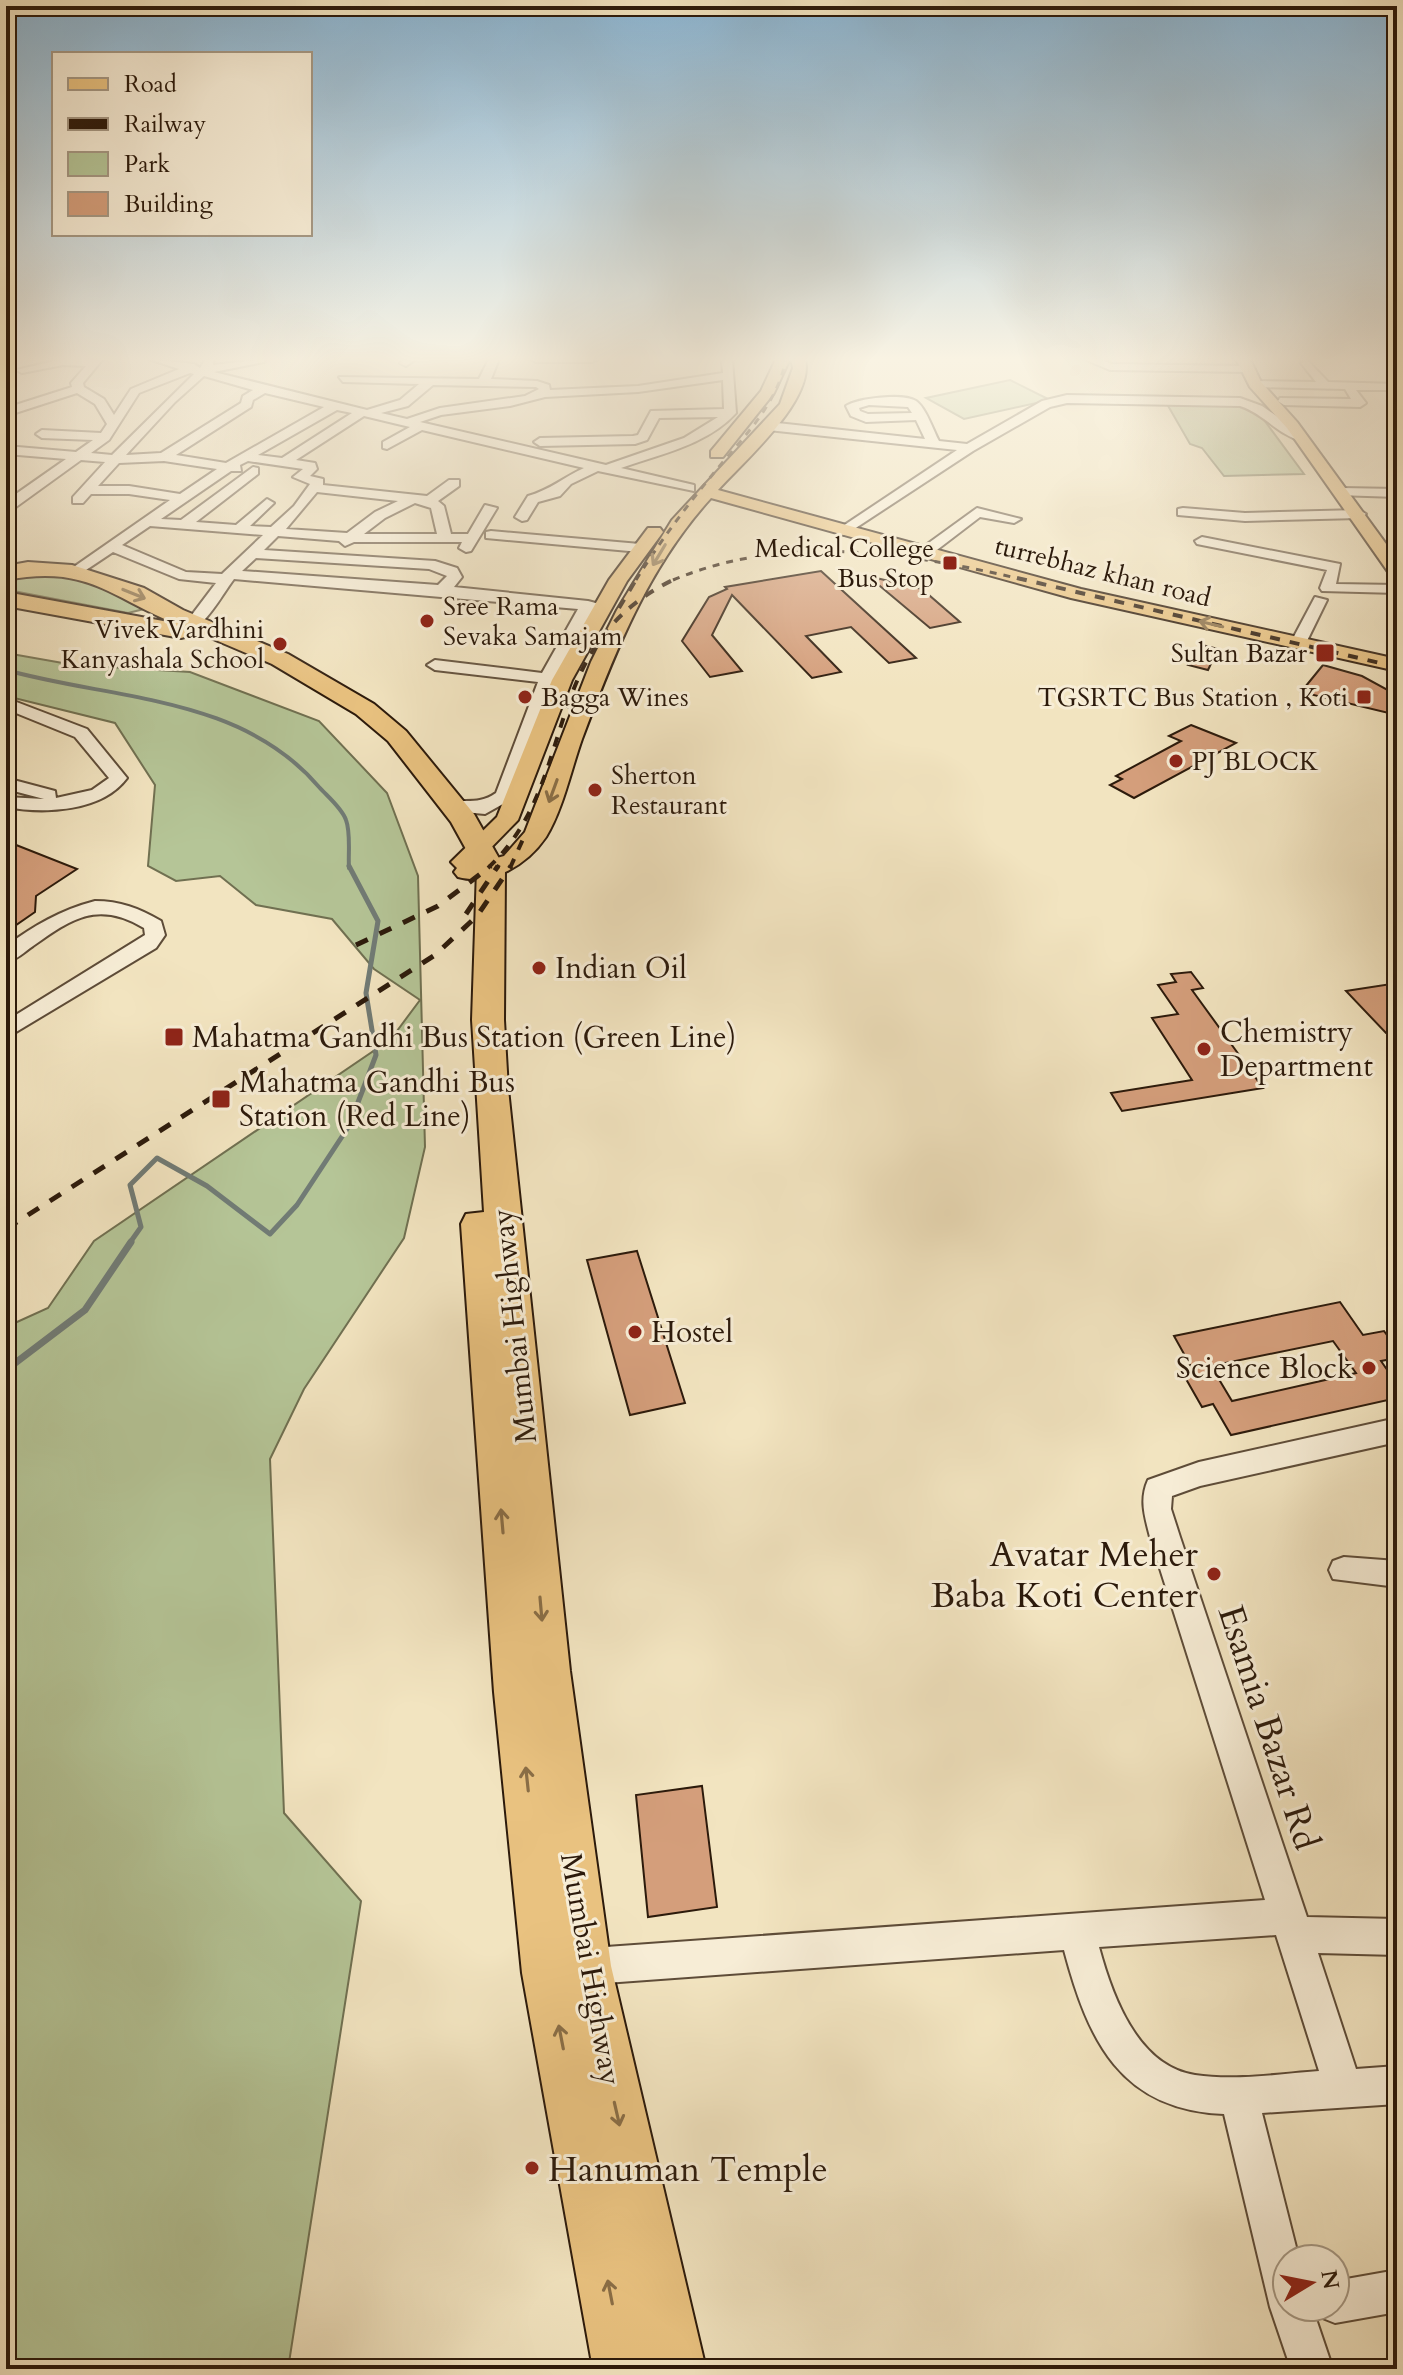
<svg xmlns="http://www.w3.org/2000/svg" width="1403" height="2375" font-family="Cardo,serif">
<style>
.green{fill:#b5c597;stroke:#707051;stroke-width:2}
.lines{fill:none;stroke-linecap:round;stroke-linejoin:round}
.stream-far2{stroke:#717b75;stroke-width:4}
.stream-far1{stroke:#717b75;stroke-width:5}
.stream{stroke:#717b75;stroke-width:7}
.building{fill:#d49e7b;stroke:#2c1a0b;stroke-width:2;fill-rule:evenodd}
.minor-casing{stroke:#5e4c38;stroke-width:4}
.major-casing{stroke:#2c1a0b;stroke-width:4}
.highway-casing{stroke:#2c1a0b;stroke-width:4}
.minor{fill:#f7edd6;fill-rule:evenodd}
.major{fill:#e9c280;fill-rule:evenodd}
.highway{fill:#e9c280;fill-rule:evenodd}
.rail-far2{stroke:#2c1a0b;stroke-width:3;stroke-dasharray:7 7;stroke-linecap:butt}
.rail-far1{stroke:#2c1a0b;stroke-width:4;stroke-dasharray:10 10;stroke-linecap:butt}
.rail{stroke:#2c1a0b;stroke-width:5;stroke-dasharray:13 13;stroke-linecap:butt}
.oneway{stroke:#8a6e46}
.poi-dot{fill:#8f2418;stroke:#f7edd6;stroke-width:3}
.labels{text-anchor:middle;stroke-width:6;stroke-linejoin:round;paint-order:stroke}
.far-poi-label{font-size:26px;fill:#2c1a0b;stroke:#f7edd6;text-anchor:end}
.far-street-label{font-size:26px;fill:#2c1a0b;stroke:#f7edd6}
.poi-label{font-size:30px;fill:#2c1a0b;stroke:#f7edd6;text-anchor:start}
.street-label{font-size:30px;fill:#2c1a0b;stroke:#f7edd6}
.near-poi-label{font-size:36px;fill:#2c1a0b;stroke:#f7edd6;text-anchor:end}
.near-street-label{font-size:36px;fill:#2c1a0b;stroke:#f7edd6}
</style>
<rect width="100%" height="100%" fill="#f2e4c0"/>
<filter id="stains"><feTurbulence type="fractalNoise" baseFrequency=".0025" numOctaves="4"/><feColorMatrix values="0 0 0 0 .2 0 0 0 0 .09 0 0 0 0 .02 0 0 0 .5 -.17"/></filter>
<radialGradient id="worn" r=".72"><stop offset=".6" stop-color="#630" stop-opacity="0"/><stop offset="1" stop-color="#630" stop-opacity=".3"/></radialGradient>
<path class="green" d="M1010,380l40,20 -86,19 -38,-21z
M1167,404l86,1 51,69 -80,2 -22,-28 -12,-4z
M19,575l49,1 70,24 6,9 -16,4 -120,-23 -1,-8z
M6,653l68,12 116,7 129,49 68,72 31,83 7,271 -21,91 -100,151 -34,70 14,354 77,88 -73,468h-282v-1042l42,-19 46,-67 297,-202 29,-39 -46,-31 -42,-50 -76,-14 -36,-29 -44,5 -28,-15 7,-81 -40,-62 -109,-27z"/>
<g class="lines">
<path class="stream-far2" d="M6,670c107,30 235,25 313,117 8,9 23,21 27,33 5,13 2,34 3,48"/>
<path class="stream-far1" d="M129,1244l12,-17 -11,-42 27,-27 50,28 63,48 27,-29 52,-79 27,-71 -10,-62 12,-72 -29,-55"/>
<path class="stream" d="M6,1370l79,-60 46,-68"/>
</g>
<path class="building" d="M821,571l95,87 -27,5 -38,-36 -45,9 35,36 -29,6 -80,-83 -20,40 30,36 -32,6 -28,-36 27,-44 18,-8 -2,-2z
M868,576l54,13 38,33 -30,6z
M1202,645l16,4 -10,21 -20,-5z
M1323,665l39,11 35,19v20l-96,-23z
M1191,725l45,18 -102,55 -24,-13 12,-6 -6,-3 65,-35 -12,-5z
M6,841l71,28 -41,27 -1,16 -29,20z
M1191,972l12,16 -11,2 71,98 -141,23 -11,-18 81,-13 -40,-62 26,-4 -20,-29 18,-3 -5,-8z
M1391,984l6,7v41l-11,1 -40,-42z
M637,1251l48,152 -55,12 -43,-155z
M1340,1302l23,33 21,-4 13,18v9l-16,3 16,23v14l-166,37 -18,-31 -11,3 -20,-35 11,-2 -19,-34zM1333,1341l23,32 -124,28 -21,-35z
M702,1786l15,121 -69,10 -12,-122z"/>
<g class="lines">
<defs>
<path id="minor" d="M63,359h40l-20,24 1,4 20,12 10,16 17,-26 48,-20 -30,-10 45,5 6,4 6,-9h8l-1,6 52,-6 -1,3 -50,10 153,38 33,-10 19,-16 -76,-2 -4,-5 140,2 10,-20h10l-8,20 46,2 12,4 1,5 88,-4 85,-13 -1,-12 10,-2 4,54c-29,32 -76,41 -115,55l73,17v6l-96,-20 -27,13 -11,12 -22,6 -11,18 -5,1 -7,-4 13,-21c22,-6 36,-19 56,-28l-162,-38 -35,19 -4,-1v-6l27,-15 -46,-11 -68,44 19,3 2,6 -7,7 13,3v6l104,11 22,-16h10v6l-21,15 6,5 7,28h17l17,-29 12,3 -26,43 -5,1 -7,-4 3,-6h-108l-9,4 -6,-5 -61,-5 -14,14 171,11 22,7 5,9 -8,10 134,14 23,6 -8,5 -10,-2 -38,68 -45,122 -25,14 -32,-3 -9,-5c13,-11 31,2 52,-13l42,-111 -103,-12 -8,-5 8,-5 107,13 36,-64 -344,-30c-14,18 -34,60 -60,55v-6l14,-8 28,-37 -37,-4 -66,-27 -33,22 -12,-3 102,-71 -41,-6h-38l-8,9h-10v-6l32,-35 -24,-2 -65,47 -10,-1v-5l60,-42 -60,-5v-8l70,6 17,-12 -51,-2 -6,-4 6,-4 59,3 6,-9 -12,-20 -18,-11 -71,23v-8l66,-21 -1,-4 15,-17 -23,-1 -41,8 -6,-3zM190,373l4,1 -82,81 -21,-2 18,-13 30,-47zM204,376l49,14 -10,6 -2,7 -80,50 -35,2 49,-53zM723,380l1,29 -73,2 -13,24 -5,1 -93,2 -6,4 6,4 95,-2 12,-4 12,-22 59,-1 -34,21 -78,27 -186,-43 21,-7 69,-9 35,-9 93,-5zM433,385l103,2 3,2 -14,7 -85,12 -33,11 -26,-6 27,-7zM265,393l59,14 -98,56 -50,-8 75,-48 2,-7zM337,410l15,3 -70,45 -24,-3zM164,461l53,8 -37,25 -51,-8h-31l21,-23zM248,461l55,8 -10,8 17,7 -16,22 -23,21 -21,-1 24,-23 -7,-4 -31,26 -40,-3 62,-48v-6l-5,-1 -72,53 -20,-1 70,-48h10l-1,-6zM317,492l81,9 -23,11 -28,21 -61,-4zM415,503l16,5 6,26h-73l21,-16zM150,526l113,9 -41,39 -36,-2 -64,-27zM256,558l173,11 18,7 -9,9 -196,-14z
M404,359h12l-10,7 -6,-3z
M530,359h68l-6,3h-56z
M1084,359h15l13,5 137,2 6,3 -6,3 -139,-2z
M1307,360l21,22 69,2v6h-41l10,13 -6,4 -76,-2 -6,-4 2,-3 71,1 -6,-10 -90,-2 -6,-3 6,-3 61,1 -15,-19z
M1067,395l173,3 22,8 45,31 -6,4c-24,-7 -38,-28 -61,-35l-173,-3 -17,4 -77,44 -128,84 -5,-1v-6l117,-78 -189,-20 -6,-4 6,-4 157,17 -9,-19 -50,2 -15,-6 -5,-10c12,-8 57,-13 70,-5 10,7 17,29 23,40l28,3 75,-43zM869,405l39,2 4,6 -44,1 -8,-3 -1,-3z
M1342,488l55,1v8l-60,-2 -2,-3z
M977,508l44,11 -7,4 -34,-6 -51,39h-10v-6z
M1183,508l62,5 114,-3 7,4 -7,4 -114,3 -67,-6v-6z
M491,531l149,13 7,4 -7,4 -154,-14v-6z
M1202,537l138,27 -4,20 61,1v8l-75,-2 -2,-3 7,-18 -130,-26 -2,-3z
M1315,597l12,3 -23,47h-12l-2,-3z
M6,698l81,31 40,49c-25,34 -83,36 -121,29v-10l38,2 -38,-10v-11l49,13 1,7 36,-8 17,-12 -34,-41 -69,-28z
M95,901c25,0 44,7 66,20l4,14 -9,13 -150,90v-17l139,-86 -1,-7c-45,-27 -71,-11 -111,18 -9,6 -16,14 -27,16v-16c28,-20 54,-36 89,-45z
M1397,1418v24l-197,44 -28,10 -1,13 9,28 127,380 90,2v36l-79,-2 38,116 41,-3v38l-135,9 37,146h-12v48h25l21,62h-42l-21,-62 -46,-193c-104,-4 -136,-74 -160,-164l-486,35 -13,-5 -5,-13 5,-13 13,-5 687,-49 -115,-363c-5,-20 -11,-37 -2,-57l51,-18zM1276,1935l43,136c-40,3 -84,10 -124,4 -58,-9 -83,-80 -96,-128z
M1344,1557l53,4v26l-64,-8 -4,-9 4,-9z
M1397,2270v42l-62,11 -15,-6 -4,-10h19v-26z"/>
<path id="major" d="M776,359h14l-16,34 -51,64h-12v-6l50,-60z
M791,359h14c10,41 -61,102 -87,131l363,99 316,70v12l-326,-73 -360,-100c-63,69 -97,156 -129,241 -11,31 -19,70 -36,98 -19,28 -54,49 -88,40l-4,-5 3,-4 -6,-6 46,-45 55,-137 57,-100 39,-52h12l3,4 -36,49 -55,99 -54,140 -43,44 29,-8 21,-24 66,-170 26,-52 55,-90 108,-116 13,-36z
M1236,359h14l11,23 36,40 100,137v18l-6,-1 -104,-148 -37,-41z"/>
<path id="highway" d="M28,562l44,3 72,23 39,22 105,44 86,50 32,27 68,83 31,55 -1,151 4,69 62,582 41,295 95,403h-113l-71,-396 -28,-281 -33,-468 5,-10 18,-2 -12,-192 5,-151 -26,-47 -63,-81 -32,-27 -84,-50 -80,-34 -3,6 -8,2 -175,-32v-14l168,31c-67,-28 -87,-58 -168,-43v-14z"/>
</defs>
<use href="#minor" class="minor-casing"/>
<use href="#major" class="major-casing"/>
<use href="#highway" class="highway-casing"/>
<use href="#minor" class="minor"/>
<use href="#major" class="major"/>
<use href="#highway" class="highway"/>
<path class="rail-far2" d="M636,580c23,-37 49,-72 77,-106 29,-36 64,-68 73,-115
M673,580c115,-48 236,-27 352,0"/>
<path class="rail-far1" d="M1017,578l380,89
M619,608l18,-30
M488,868c95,-89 46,-223 189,-290
M497,868l2,-3
M510,868l14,-31"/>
<path class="rail" d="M466,914l32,-48
M356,945l82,-39 53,-40
M6,1229l429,-274 42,-39 34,-50"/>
</g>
<defs><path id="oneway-shaft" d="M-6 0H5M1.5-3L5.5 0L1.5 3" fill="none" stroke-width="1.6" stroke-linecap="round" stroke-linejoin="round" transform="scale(2)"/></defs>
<g class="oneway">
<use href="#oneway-shaft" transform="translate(659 555) rotate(121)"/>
<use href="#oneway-shaft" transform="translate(134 594) rotate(22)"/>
<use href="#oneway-shaft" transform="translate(1211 624) rotate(-167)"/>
<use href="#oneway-shaft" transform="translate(553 791) rotate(110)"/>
<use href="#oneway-shaft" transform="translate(502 1521) rotate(-95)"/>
<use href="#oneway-shaft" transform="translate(541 1609) rotate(85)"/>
<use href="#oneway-shaft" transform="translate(527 1779) rotate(-96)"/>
<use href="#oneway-shaft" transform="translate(561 2037) rotate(-101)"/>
<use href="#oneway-shaft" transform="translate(617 2114) rotate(77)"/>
<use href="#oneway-shaft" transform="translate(610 2292) rotate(-101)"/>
</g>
<linearGradient id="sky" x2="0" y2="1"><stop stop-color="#8bb7d6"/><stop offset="0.52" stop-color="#f9f3e3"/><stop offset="1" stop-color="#f9f3e3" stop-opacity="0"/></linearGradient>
<rect width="1403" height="691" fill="url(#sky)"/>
<g class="poi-dot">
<rect x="942" y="555" width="16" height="16" rx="4"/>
<circle cx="427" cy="621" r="8"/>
<circle cx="280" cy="644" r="8"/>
<rect x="1315" y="643" width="20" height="20" rx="4"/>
<circle cx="525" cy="697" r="8"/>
<rect x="1356" y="689" width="16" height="16" rx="4"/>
<circle cx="1176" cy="761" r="8"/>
<circle cx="595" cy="790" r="8"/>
<circle cx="539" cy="968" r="8"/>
<rect x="164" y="1027" width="20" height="20" rx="4"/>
<circle cx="1204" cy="1049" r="8"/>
<rect x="211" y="1089" width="20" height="20" rx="4"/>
<circle cx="635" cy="1332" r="8"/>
<circle cx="1369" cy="1368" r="8"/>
<circle cx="1214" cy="1574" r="8"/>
<circle cx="532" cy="2168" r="8"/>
</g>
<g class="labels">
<g class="far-poi-label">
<text x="934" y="557">Medical College<tspan x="934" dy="30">Bus Stop</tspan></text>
<text x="443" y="615" text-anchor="start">Sree Rama<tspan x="443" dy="30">Sevaka Samajam</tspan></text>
<text x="264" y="638">Vivek Vardhini<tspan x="264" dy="30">Kanyashala School</tspan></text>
<text x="1307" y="662">Sultan Bazar</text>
<text x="541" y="706" text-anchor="start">Bagga Wines</text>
<text x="1348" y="706">TGSRTC Bus Station , Koti</text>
<text x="1192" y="770" text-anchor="start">PJ BLOCK</text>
<text x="611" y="784" text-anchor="start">Sherton<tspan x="611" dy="30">Restaurant</tspan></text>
</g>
<g class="far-street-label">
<text transform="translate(1103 571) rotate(14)" y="9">turrebhaz khan road</text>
</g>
<g class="poi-label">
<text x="555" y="978">Indian Oil</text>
<text x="1220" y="1042">Chemistry<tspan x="1220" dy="34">Department</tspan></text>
<text x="192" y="1047">Mahatma Gandhi Bus Station (Green Line)</text>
<text x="239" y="1092">Mahatma Gandhi Bus<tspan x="239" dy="34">Station (Red Line)</tspan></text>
<text x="651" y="1342">Hostel</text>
<text x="1353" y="1378" text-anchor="end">Science Block</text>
</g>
<g class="street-label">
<text transform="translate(514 1326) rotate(-96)" y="10">Mumbai Highway</text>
<text transform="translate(591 1969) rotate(80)" y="10">Mumbai Highway</text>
</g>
<g class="near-poi-label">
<text x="1198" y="1566">Avatar Meher<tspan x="1198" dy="41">Baba Koti Center</tspan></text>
<text x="548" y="2181" text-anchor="start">Hanuman Temple</text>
</g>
<g class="near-street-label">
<text transform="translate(1270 1727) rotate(72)" y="13">Esamia Bazar Rd</text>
</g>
</g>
<rect width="1403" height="2375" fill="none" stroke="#f2e4c0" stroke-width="32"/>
<rect x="8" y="8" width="1387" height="2359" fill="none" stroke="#2c1a0b" stroke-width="4"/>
<rect x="16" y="16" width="1371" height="2343" fill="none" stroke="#2c1a0b" stroke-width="2"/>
<rect x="52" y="52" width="260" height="184" fill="#f7edd6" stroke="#a69985" stroke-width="2"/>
<rect x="68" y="78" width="40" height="12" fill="#e9c280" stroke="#a69985" stroke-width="2"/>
<text x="124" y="92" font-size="24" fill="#2c1a0b">Road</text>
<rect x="68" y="118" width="40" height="12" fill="#2c1a0b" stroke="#a69985" stroke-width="2"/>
<text x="124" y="132" font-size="24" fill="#2c1a0b">Railway</text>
<rect x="68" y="152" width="40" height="24" fill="#b5c597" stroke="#a69985" stroke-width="2"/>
<text x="124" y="172" font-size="24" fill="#2c1a0b">Park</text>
<rect x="68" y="192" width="40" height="24" fill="#d49e7b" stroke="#a69985" stroke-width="2"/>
<text x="124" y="212" font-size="24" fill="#2c1a0b">Building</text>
<g transform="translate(1311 2283) rotate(80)"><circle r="38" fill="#f7edd6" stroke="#a69985" stroke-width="2"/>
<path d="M0-6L14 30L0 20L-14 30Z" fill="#8f2418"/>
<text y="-12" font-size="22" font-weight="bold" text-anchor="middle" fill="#2c1a0b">N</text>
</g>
<rect width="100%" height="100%" filter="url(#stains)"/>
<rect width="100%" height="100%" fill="url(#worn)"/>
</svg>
